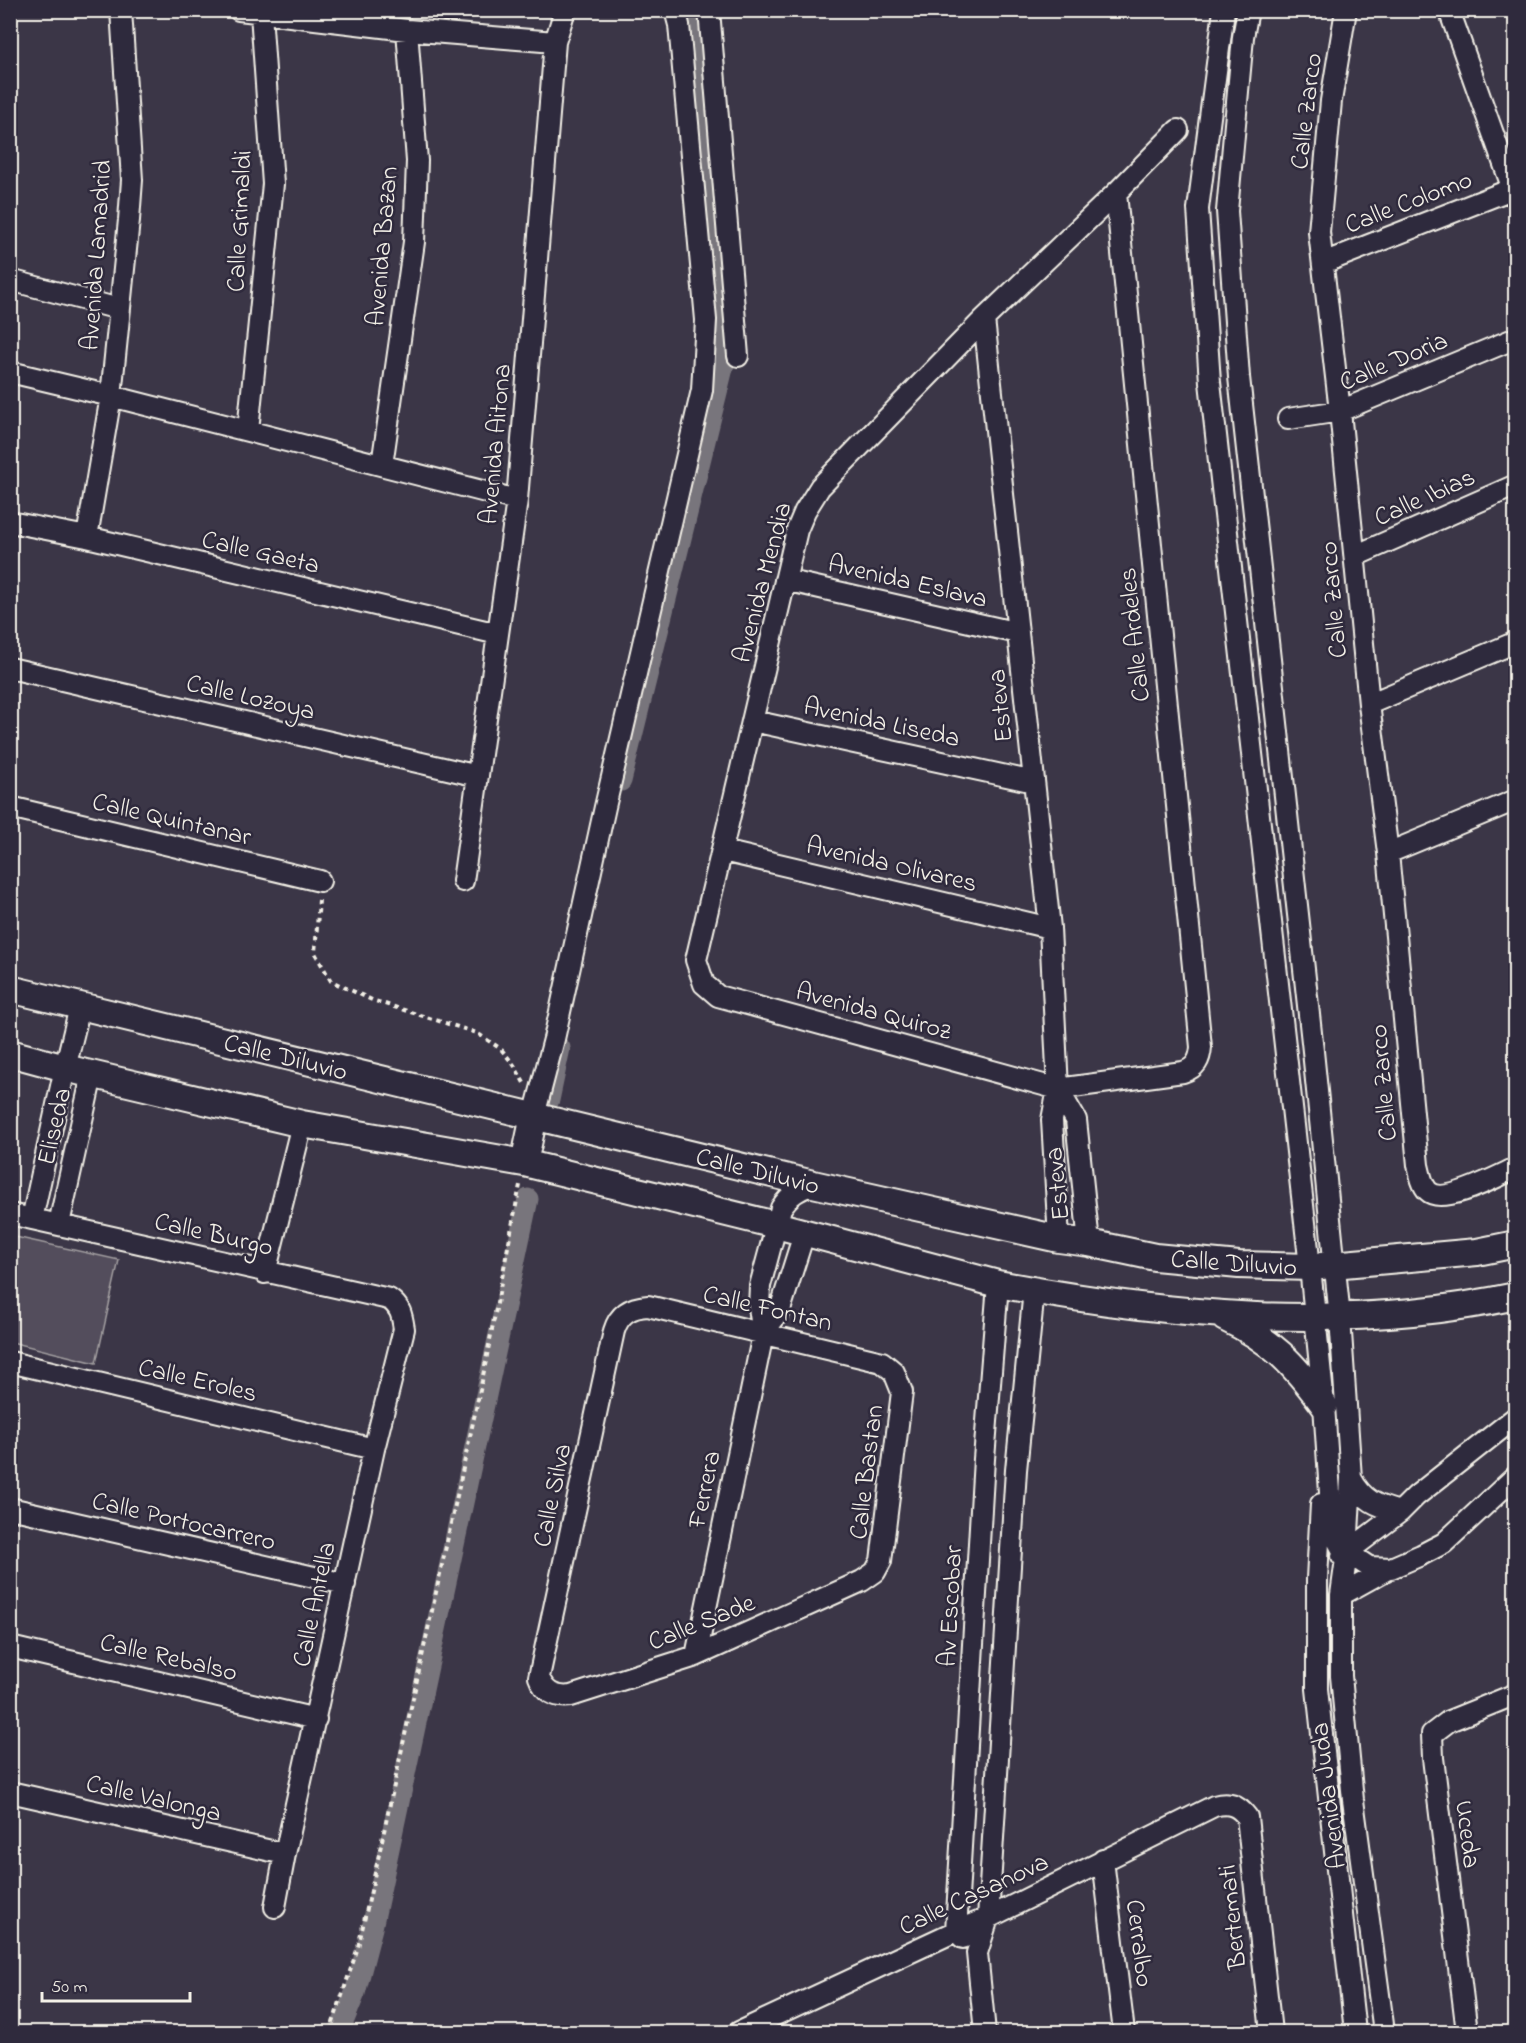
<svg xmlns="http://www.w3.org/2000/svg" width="1526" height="2043" font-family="'Indie Flower',sans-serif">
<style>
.green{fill:#534e5c;stroke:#a4a0a2;stroke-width:1.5}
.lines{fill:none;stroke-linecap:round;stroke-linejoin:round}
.canal{stroke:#78747b;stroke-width:21}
.minor-casing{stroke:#f4f1e8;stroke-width:24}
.tertiary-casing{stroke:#f4f1e8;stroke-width:30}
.path{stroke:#f4f1e8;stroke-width:4;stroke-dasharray:4.5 4.5;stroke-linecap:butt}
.minor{stroke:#2f2a3d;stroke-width:20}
.tertiary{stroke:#2f2a3d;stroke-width:26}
.labels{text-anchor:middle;stroke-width:5;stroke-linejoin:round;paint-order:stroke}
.street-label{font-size:26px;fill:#f4f1e8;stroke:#2f2a3d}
</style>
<rect width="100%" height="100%" fill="#3b3647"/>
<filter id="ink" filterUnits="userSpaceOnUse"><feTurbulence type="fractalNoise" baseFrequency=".0167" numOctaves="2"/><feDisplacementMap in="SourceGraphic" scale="12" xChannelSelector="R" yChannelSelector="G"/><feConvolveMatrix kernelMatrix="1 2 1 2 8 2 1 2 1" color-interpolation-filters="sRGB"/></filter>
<g filter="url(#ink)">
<path class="green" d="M11,1236l108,24 -23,103 -85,-21z"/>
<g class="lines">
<path class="canal" d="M621,781l103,-417 -3,-53 -32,-301
M549,1100l11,-52
M339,2032l16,-39 17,-65 156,-729"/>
<defs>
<path id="minor" d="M239,10l168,20 148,12
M709,10l29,346
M1224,10l-26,199 12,173 100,885 14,138 8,117 3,14 7,13 27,18 22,1 30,-13 23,-12 72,-67
M1248,10l-5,27 -16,174 12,166 74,674 27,267 11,160 -4,74 -6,43v81l12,124 31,232
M1346,10l-15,91 -12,131 21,179 29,293 19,149 30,312c2,9 4,20 10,26 15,15 70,-15 88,-23
M1449,10l67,188
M1116,193l85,854c-1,13 -5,21 -18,25l-125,17 -340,-93 -14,-12 -8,-24 101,-430 8,-19 15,-24 164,-168 132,-126 62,-63
M1323,263l189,-74
M10,280l109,29
M984,319l66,609 8,161 -6,31 7,119
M10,372l101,24 406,104
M1288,419l52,-8 176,-73
M248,431l25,-247 -12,-171
M382,465l32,-223 3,-81 -10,-131
M10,522l77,15 411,97
M87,537l24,-141 18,-176 3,-40 -11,-170
M1355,556l161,-71
M785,580l233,53
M10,668l468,108
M1369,704l147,-62
M753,721l281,61
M10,807l310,74
M723,851l327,77
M1388,853l128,-53
M463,881l54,-381 38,-458 10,-32
M1058,1089l18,31 13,123
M534,1116l20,-77 51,-232 97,-417 4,-70 -27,-295 -4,-15
M10,1214l379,85c12,8 13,17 15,30l-30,120 -89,405 -10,53
M32,1219l33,-151 15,-61
M59,1224l33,-149
M265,1273l37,-149
M648,1306l234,56 12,10 8,20 -21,169 -6,11 -13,9 -166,75 -125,40c-16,2 -27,-4 -32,-19l75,-346c5,-17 16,-24 34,-25z
M763,1334l17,-24 24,-76
M10,1362l364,87
M1351,1478c12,23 26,28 49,34
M1321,1504l-4,75v110l38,343
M10,1508l335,76
M1342,1556l58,-44 16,-16 100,-79
M1341,1595l47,-26
M10,1647l306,72
M696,1656l67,-322 -4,-27 1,-21 21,-78c9,-14 17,-18 32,-24
M10,1792l275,62
M1103,1860l21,172
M963,1938l-7,-7 28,-472 14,-175
M739,2032l217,-101 32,-13 226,-112c15,-4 24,-1 33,11l24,215
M985,2032l-8,-79 11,-35 28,-448 18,-180
M1467,2032l-34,-274 -1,-24 17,-13 67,-27"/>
<path id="tertiary" d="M10,989l803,195 246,55 30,4 66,14 84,8 71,2 167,-15 39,-8
M10,1053l55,15 237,56 222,39 252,62 222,59c171,32 345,49 518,12
M524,1163l10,-47
M1225,1318c47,22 69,46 99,87"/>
</defs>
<use href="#minor" class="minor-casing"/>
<use href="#tertiary" class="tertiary-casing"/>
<path class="path" d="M319,900l-4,53 16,28 41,19 105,33 24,16 13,16 10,18
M330,2032l28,-85 13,-56 111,-510 38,-196"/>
<use href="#minor" class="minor"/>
<use href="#tertiary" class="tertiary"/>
</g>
</g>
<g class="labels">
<g class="street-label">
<text transform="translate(1305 111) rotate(-83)" y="9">Calle Zarco</text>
<text transform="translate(1408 201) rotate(-21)" y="9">Calle Colomo</text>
<text transform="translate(238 221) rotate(-87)" y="9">Calle Grimaldi</text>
<text transform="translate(381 246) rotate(-85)" y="9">Avenida Bazan</text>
<text transform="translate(95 255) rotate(-86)" y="9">Avenida Lamadrid</text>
<text transform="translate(1393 360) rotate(-23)" y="9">Calle Doria</text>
<text transform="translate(494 444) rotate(-85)" y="9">Avenida Aitona</text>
<text transform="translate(1424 496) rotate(-24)" y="9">Calle Ibias</text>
<text transform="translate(261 551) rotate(13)" y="9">Calle Gaeta</text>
<text transform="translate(908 580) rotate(13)" y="9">Avenida Eslava</text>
<text transform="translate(761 582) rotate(-75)" y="9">Avenida Mendia</text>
<text transform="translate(1332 600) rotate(-95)" y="9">Calle Zarco</text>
<text transform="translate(1133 635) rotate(-96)" y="9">Calle Ardeles</text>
<text transform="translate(251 696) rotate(13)" y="9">Calle Lozoya</text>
<text transform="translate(999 706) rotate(-96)" y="9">Esteva</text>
<text transform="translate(882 721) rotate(12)" y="9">Avenida Liseda</text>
<text transform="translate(172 818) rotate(13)" y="9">Calle Quintanar</text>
<text transform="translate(892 863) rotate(13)" y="9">Avenida Olivares</text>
<text transform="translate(874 1010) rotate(15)" y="9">Avenida Quiroz</text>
<text transform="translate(286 1056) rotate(14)" y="9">Calle Diluvio</text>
<text transform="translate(1382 1083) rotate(-95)" y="9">Calle Zarco</text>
<text transform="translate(53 1126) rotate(-77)" y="9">Eliseda</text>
<text transform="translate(758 1170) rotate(14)" y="9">Calle Diluvio</text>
<text transform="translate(1056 1184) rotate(-96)" y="9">Esteva</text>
<text transform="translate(214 1233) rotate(13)" y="9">Calle Burgo</text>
<text transform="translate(1234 1262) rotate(4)" y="9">Calle Diluvio</text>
<text transform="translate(768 1307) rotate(13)" y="9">Calle Fontan</text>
<text transform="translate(198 1379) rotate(13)" y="9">Calle Eroles</text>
<text transform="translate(865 1472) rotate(-83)" y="9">Calle Bastan</text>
<text transform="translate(703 1489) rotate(-78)" y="9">Ferrera</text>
<text transform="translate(551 1495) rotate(-78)" y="9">Calle Silva</text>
<text transform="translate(184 1520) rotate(13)" y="9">Calle Portocarrero</text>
<text transform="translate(313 1604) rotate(-78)" y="9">Calle Antella</text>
<text transform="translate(949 1606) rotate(-87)" y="9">Av Escobar</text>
<text transform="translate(701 1621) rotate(-22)" y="9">Calle Sade</text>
<text transform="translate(169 1656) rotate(13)" y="9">Calle Rebalso</text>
<text transform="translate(1327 1796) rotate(-97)" y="9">Avenida Juda</text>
<text transform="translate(154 1797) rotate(13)" y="9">Calle Valonga</text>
<text transform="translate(1469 1834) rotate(83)" y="9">Uceda</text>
<text transform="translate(973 1893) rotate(-25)" y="9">Calle Casanova</text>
<text transform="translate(1231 1917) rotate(-96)" y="9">Bertemati</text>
<text transform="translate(1141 1943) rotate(83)" y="9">Cerralbo</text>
</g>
</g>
<rect width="1526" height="2043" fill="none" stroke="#2f2a3d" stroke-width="36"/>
<rect x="18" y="18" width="1490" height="2007" fill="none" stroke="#f4f1e8" stroke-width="2" filter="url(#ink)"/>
<path d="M42 1992v9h148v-9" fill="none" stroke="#f4f1e8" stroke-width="3"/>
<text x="51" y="1992" font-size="18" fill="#f4f1e8" stroke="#2f2a3d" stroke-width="4.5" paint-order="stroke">50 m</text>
</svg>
